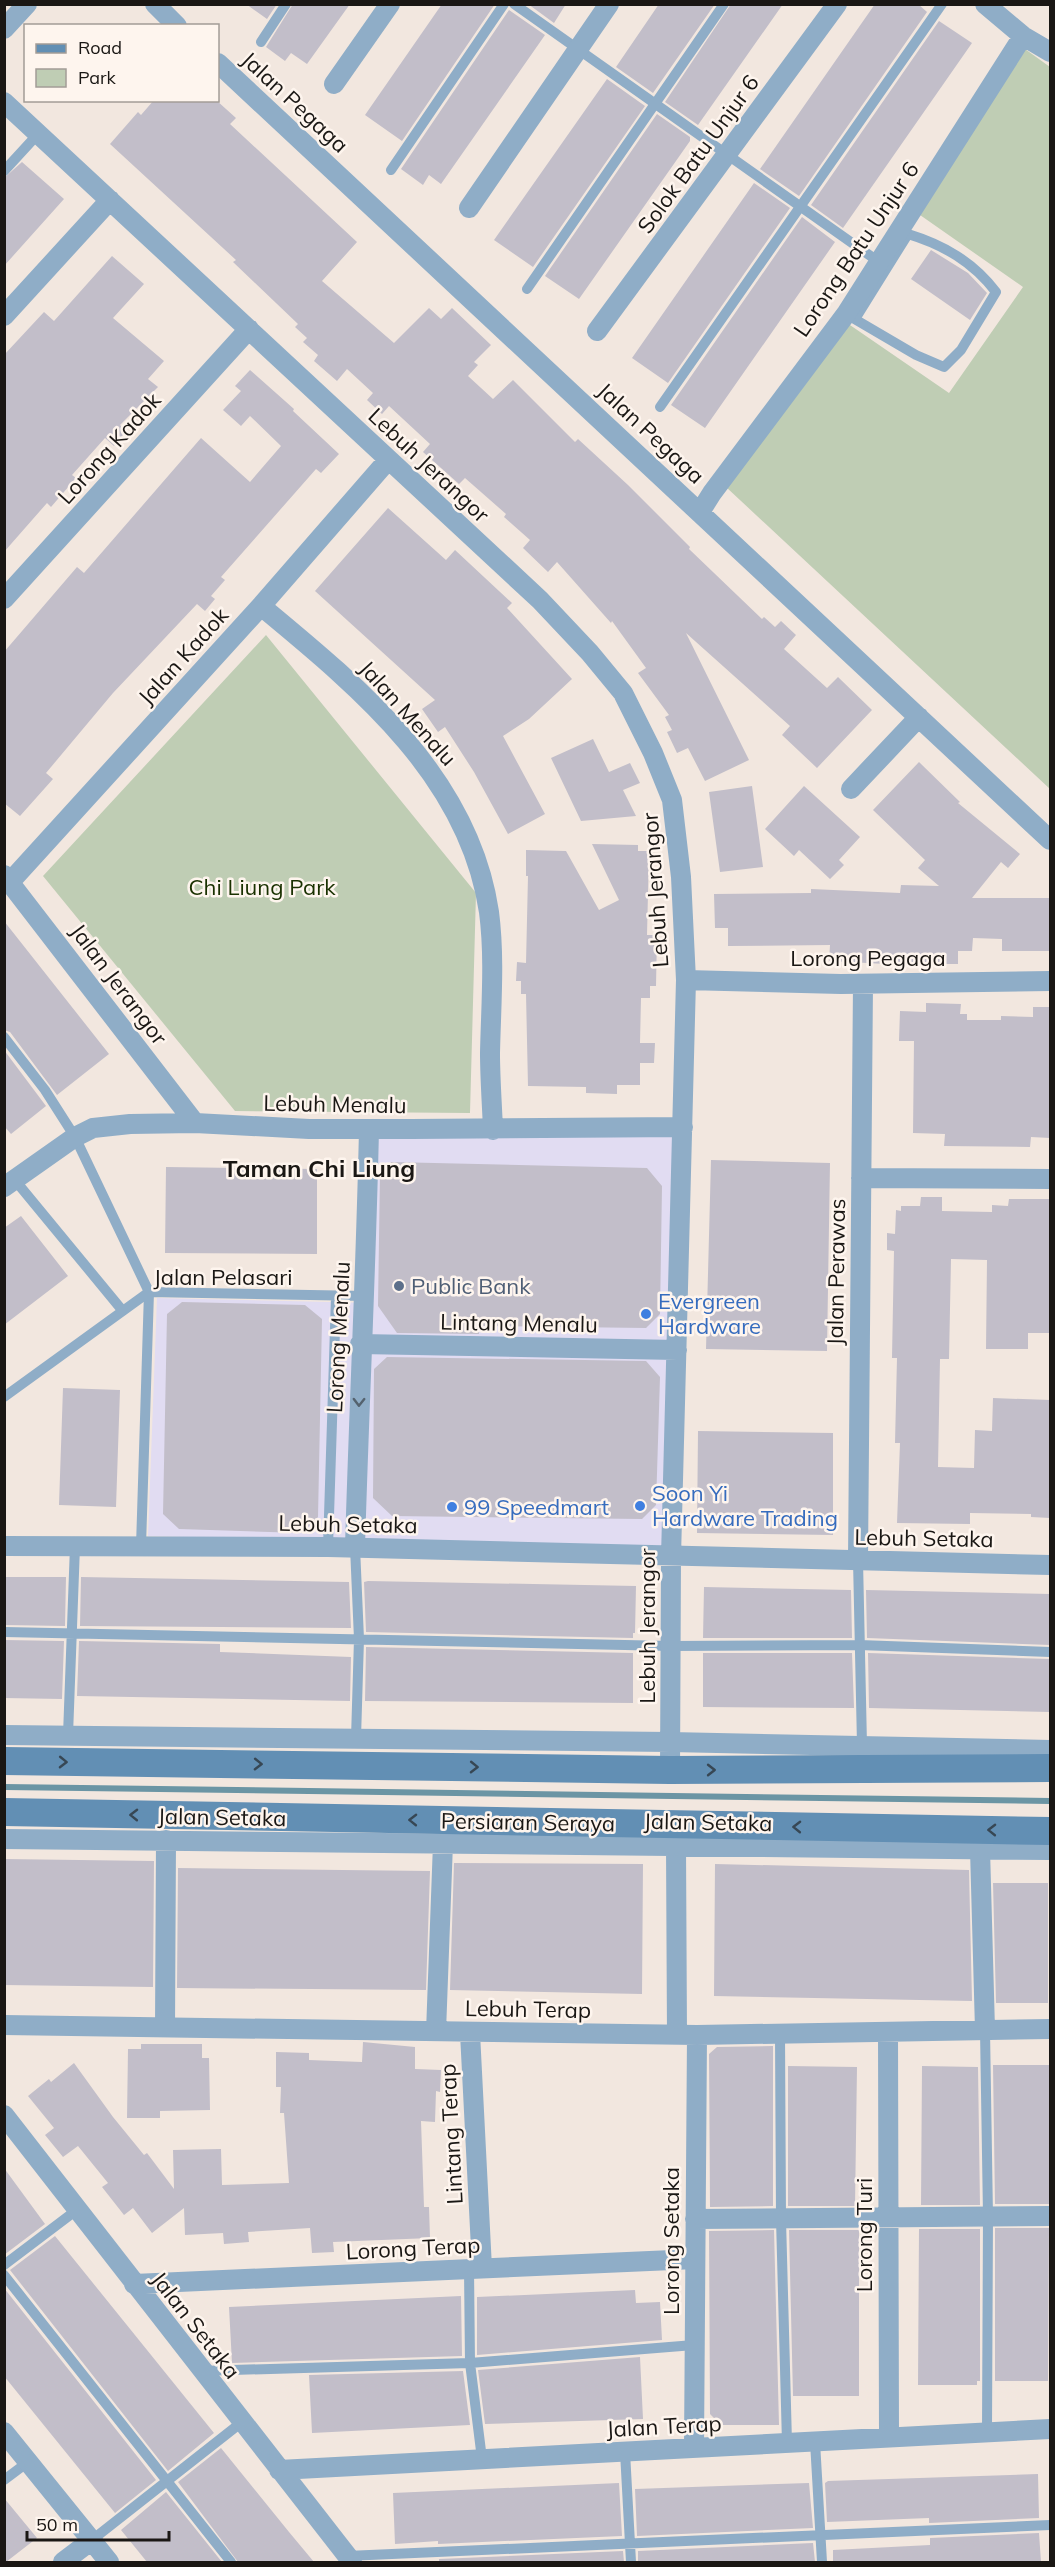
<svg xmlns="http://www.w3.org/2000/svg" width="1055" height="2567" font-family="Mulish,sans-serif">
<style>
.commercial{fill:#e1dcf2}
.green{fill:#bfcdb4}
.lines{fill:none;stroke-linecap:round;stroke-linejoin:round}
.stream{stroke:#6b95a4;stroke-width:6}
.building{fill:#c2bec9}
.service{stroke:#8fadc7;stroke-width:10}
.minor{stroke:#8fadc7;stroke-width:20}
.secondary{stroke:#628fb4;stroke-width:28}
.oneway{stroke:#54626e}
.oneway2{stroke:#374754}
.service-dot{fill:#5c6f8a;stroke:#fef5ee;stroke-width:2}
.shop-dot{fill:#3f7fe0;stroke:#fef5ee;stroke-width:2}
.labels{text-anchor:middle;stroke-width:5;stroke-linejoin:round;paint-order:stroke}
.street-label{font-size:22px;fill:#1a1714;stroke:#fef5ee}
.park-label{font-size:22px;fill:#193100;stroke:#fef5ee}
.service-label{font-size:22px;fill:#4e5e75;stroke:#fef5ee;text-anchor:start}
.shop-label{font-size:22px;fill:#366cbe;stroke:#fef5ee;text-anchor:start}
.neighbourhood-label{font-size:24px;font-weight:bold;fill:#1a1714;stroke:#fef5ee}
</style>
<rect width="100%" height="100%" fill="#f2e7df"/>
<path class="commercial" d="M376,1135h298l-9,415 -517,-14 9,-238 214,5z"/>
<path class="green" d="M1025,49l25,18v722l-324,-302 121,-164 102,70 74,-106 -103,-72z
M266,635l210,258 -6,220 -235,-2 -192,-235z"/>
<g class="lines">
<path class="stream" d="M4,1787l1046,14"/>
</g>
<path class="building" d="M246,4h31l-10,15z
M293,4h57l-43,60 -16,-11 -6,8 -19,-14z
M442,4h53l-93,137 -37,-26z
M528,4h38l-12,19z
M659,4h56l-62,89 -37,-26z
M731,4h52l-85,121 -33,-23z
M875,4h43l9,8 -128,184 -39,-27z
M509,10l36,25 -104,149 -12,-9 -6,10 -22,-16z
M939,21l33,22 -129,185 -32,-23z
M607,79l38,27 -112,161 -39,-27z
M154,100h62l20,18 -6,6 127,118 -35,39 72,62 35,-35 12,11 11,-11 39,37 -17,17 4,3 -10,11 25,23 20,-19 62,62 3,-3 50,46 62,62 -1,2 73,70 2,-2 11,10 6,-6 15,14 -12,14 43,39 11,-11 34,33 -55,58 -35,-33 8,-9 -104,-93 63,127 -44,21 -17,-33 -11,5 -10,-21 5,-2 -7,-13 4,-2 -31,-42 8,-5 -34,-47 -1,2 -54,-61 -9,10 -25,-24 7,-8 -26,-23 2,-3 -41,-36 -6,6 -36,-32 7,-8 -41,-38 -7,8 -15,-14 6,-7 -26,-24 -10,12 -23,-20 4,-6 -15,-13 4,-4 -12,-11 3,-3 -65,-62 3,-2 -126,-116 28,-32 3,3z
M657,114l33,23v4l-111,158 -34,-23z
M22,162l42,37 -60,67v-88z
M754,183l36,25 -122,175 -36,-25z
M802,217l33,25 -130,186 -34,-23z
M931,250l37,23 19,20 -17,27 -59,-41z
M112,256l32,28 -31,34 51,43 -16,18 10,8 -38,38 6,6 -12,15 -9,-8 -33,37 4,3 -25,29 -4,-4 -43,49v-197l40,-43 10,9z
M250,370l44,39 -1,2 46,43 -18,19 -5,-4 -95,108 4,3 -14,16 4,3 -10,12 -8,-7 -84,89 -67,80 7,6 -33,37 -16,-13v-151l73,-85 7,6 117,-135 49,44 31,-36 -31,-30 -9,10 -18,-16 18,-19 -6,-5z
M388,508l58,52 9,-10 57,53 -5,5 65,71 -43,40 -26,17 42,78 -37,20 -34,-62 -29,-45 -7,5 -16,-23 13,-9 -120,-109z
M593,739l16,33 21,-9 10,20 -17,7 13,26 -55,5 -30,-63z
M919,762l41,40 -2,1 62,51 -12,14 -7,-6 -29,36h78v53h-48v-12l-29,-1 -1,13h-14v13h-72l-57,-3 1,-16 -102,1v-18h-13l-1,-34 97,-1v-4l89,4 1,-8 38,1 -21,-18 7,-8 -52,-50z
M752,786l11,81 -43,5 -11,-80z
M804,786l56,51 -21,23 5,5 -14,14 -31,-29 -5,6 -29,-27z
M592,844l46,1v6h11l-2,84h10l-1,51h-6v12h-9l-1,45h15l-1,20h-14v22h-23v9l-31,-1v-6l-58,-1 -2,-92h-5v-13h-5l1,-19 9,1 2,-87h-2v-26l40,1 33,59 20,-10z
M4,921l105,133 -52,41 -47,-63 -6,-2z
M926,1003l35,1 -1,10h7v6h34v-4l32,1v-10h17v131l-19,-1 -1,10 -86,-1 1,-12 -32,-1 1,-92h-15l1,-30 26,1z
M4,1050l42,56 -35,28 -7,-8z
M711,1160l119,3 -3,188 -121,-2z
M391,1162l256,6 15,18 -2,128 -14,14 -167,-2v8l-82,-1 -19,-27 2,-133z
M166,1167l151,2v85l-152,-1z
M921,1197h21v14l50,1v-7l16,1 1,-7h40l1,134h-22v16h-42l1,-89 -36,-1 -2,100h-9l-2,108 36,1 1,-38 17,1 1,-33 57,2v118l-19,-1v-3l-61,-1v11l-73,-1 3,-80h-5l2,-85h-5l2,-107 -7,-1v-17l8,1 1,-24 5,1v-5h19z
M21,1216l47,60 -64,49v-97z
M182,1302l123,3 17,14 -4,198 -16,16 -123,-4 -16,-15 4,-200z
M387,1357l259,4 14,16 -4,128 -14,14 -250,-3 -19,-18 1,-129z
M63,1388l57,2 -4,117 -57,-2z
M698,1431l135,2v102l-136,-2z
M4,1577h62l-1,49 -61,-1z
M81,1577l268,5 2,46 -271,-2z
M368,1581l268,5 -1,47h-2v5l-267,-6 -2,-50z
M704,1587l147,3 1,48h-149z
M866,1590l184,4v51l-183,-7z
M4,1640l60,1 -2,58 -58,-1z
M79,1641l141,3v8l131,5 -1,44 -273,-5z
M366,1647l267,6v50l-268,-2z
M703,1653h149l2,55 -151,-1z
M868,1653l182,6v53l-181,-4z
M4,1859l150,2 -1,126 -149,-2z
M454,1863l189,1 -1,130 -192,-4z
M715,1864l254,6 3,131 -258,-5z
M178,1868l252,3 -4,119 -249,-2z
M993,1883h55v120h-52z
M363,2042l52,5v22l26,1 -1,22 -4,-1 -1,31 -14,-1 3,86h5l1,31 -97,4 1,10 -22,1 -2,-25 -62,4 1,10 -25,2 -1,-11 -38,2 -1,-27 -32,25 -19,-25 -9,7 -22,-28 6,-4 -30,-37 -15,11 -18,-22 9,-7 -26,-32 21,-17 2,3 23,-19 39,54 31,38 3,-2 27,36 -1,-39 48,-1 1,36 67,-2 -5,-70h-4l1,-26h-5v-35l33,1v7l53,2z
M141,2044h61v14h7l1,52 -50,1v7h-33l1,-69h13z
M773,2046v160l-63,1 -1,-153 8,-7z
M993,2065h56v139h-54z
M788,2066l69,1 -2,139h-67z
M922,2066l56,1 2,138h-59z
M4,2168l41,56 -41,31z
M995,2228h54l-1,153h-53z
M919,2229h61v152h-3v4h-59z
M774,2230l5,195h-58l-11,-11 -1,-183z
M789,2230h70v166h-66z
M55,2236l159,197 -46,38 -158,-201z
M4,2288l152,192 -41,33 -111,-137z
M635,2290l1,13 24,-1 2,38 -185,15v-58z
M461,2296l1,60 -230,7 -3,-56z
M640,2357l3,62 -158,5 -7,-54z
M463,2371l7,54 -158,8 -3,-58z
M221,2448l68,84 25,30h-76l-60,-80z
M1038,2474l1,44 -110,5v-5l-102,4 -2,-39 3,-2z
M619,2483l3,53 -184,8v-3l-43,3 -2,-51z
M809,2483l4,45 -176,8 -2,-47z
M166,2492l56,70h-75l-26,-32z
M4,2498l33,40 -31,24h-2z
M1039,2533l2,29h-208v-12l97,-5v-7z
M813,2543l2,19h-177v-11z
M623,2551l1,11h-185v-3z"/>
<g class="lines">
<path class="service" d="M514,4l365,258
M261,42l25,-38
M391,170l113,-166
M4,171l34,-37
M527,289l197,-285
M846,314l70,41 28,12 17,-17 35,-58c-23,-30 -52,-47 -88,-58l-53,85
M660,407l282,-403
M4,1037l41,53 30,47 74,155 -8,254
M14,1179l108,131
M4,1397l145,-105 217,4
M328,1547l8,-250
M355,1547l4,92 -3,99
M858,1560l4,185
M4,1632l667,14 188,-1 191,7
M68,1735l7,-189
M985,2030l3,186 -1,216
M780,2034l1,185 6,224
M4,2265l74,-56
M4,2275l227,287
M201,2371l269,-8 -1,-94
M815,2442l7,120
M625,2452l6,110
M482,2459l-12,-96 224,-18
M4,2480l24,-18
M92,2540l150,-118
M347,2556l703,-31"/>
<path class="minor" d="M155,4l22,22
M985,4l38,32 27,16
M4,29l23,-25
M218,63l832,777
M334,84l56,-80
M4,102l536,498 50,53 33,40 30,60 19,47 9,77 5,103 -15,577 -1,213
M469,208l140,-204
M4,316l106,-116
M597,331l240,-327
M700,512l12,-19 134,-179 177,-278
M4,599l245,-270
M261,606c99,82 208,171 228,306 6,46 2,94 1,141 0,25 2,51 3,77
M851,789l68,-72
M4,875l191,248
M10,882l251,-276 127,-146
M686,980l155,4 209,-3
M861,1178l189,1
M4,1187l71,-50 18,-9 37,-4 65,-1 114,6h102l272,-2
M360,1344l317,6
M4,1546l324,1 722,18
M355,1547c4,-139 11,-278 14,-418
M858,1560l5,-576
M4,1735l666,7 380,8
M4,1839l1046,11
M676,1846l1,189
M980,1849l5,181
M4,2025l693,10 353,-6
M165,2028l1,-188
M436,2032l7,-189
M888,2032l1,406
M470,2033l12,235
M4,2115l348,447
M695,2219l355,-3
M134,2284l561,-25
M4,2432l105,130
M694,2448l3,-413
M279,2470l771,-41
M63,2562l29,-22"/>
<path class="secondary" d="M4,1761l666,9 380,-2
M4,1812l1046,19"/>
</g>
<defs><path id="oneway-chevron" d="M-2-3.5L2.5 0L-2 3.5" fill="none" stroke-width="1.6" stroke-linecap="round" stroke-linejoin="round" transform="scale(1.5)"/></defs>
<use class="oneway" href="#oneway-chevron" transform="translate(359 1402) rotate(91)"/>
<g class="oneway2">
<use href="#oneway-chevron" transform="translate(63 1762) rotate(1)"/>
<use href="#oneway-chevron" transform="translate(258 1764) rotate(1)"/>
<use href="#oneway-chevron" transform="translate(474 1767) rotate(1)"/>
<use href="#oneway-chevron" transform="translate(711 1770)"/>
<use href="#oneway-chevron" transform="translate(134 1815) rotate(-179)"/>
<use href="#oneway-chevron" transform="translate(413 1820) rotate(-179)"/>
<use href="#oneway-chevron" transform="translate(797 1827) rotate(-179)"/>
<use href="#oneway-chevron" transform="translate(992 1830) rotate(-179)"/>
</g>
<circle class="service-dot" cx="399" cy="1286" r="6"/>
<g class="shop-dot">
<circle cx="646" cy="1314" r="6"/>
<circle cx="640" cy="1506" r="6"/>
<circle cx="452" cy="1507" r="6"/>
</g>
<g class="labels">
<g class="street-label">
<text transform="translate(295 102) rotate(43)" y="8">Jalan Pegaga</text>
<text transform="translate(698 154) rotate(-54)" y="8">Solok Batu Unjur 6</text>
<text transform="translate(856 249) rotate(-56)" y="8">Lorong Batu Unjur 6</text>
<text transform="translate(651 433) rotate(43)" y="8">Jalan Pegaga</text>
<text transform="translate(109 448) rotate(-48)" y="8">Lorong Kadok</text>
<text transform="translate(429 465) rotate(43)" y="8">Lebuh Jerangor</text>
<text transform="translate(183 656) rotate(-48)" y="8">Jalan Kadok</text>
<text transform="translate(408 713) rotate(48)" y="8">Jalan Menalu</text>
<text transform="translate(655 890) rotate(-94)" y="8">Lebuh Jerangor</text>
<text x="868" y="966">Lorong Pegaga</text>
<text transform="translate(119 984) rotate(53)" y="8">Jalan Jerangor</text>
<text transform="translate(335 1104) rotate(1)" y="8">Lebuh Menalu</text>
<text transform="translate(836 1272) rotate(-89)" y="8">Jalan Perawas</text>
<text x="223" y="1285">Jalan Pelasari</text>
<text transform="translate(519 1323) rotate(1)" y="8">Lintang Menalu</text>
<text transform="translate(338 1337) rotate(-87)" y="8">Lorong Menalu</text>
<text transform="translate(348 1524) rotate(1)" y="8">Lebuh Setaka</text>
<text transform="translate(924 1538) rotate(1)" y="8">Lebuh Setaka</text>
<text transform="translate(647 1626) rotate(-90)" y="8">Lebuh Jerangor</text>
<text transform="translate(222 1817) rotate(1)" y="8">Jalan Setaka</text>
<text transform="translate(528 1822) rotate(1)" y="8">Persiaran Seraya</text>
<text transform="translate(708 1822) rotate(1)" y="8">Jalan Setaka</text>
<text transform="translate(528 2009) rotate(1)" y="8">Lebuh Terap</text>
<text transform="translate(451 2134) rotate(-93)" y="8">Lintang Terap</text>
<text transform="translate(864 2235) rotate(-90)" y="8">Lorong Turi</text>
<text transform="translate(671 2241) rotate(-90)" y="8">Lorong Setaka</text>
<text transform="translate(413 2248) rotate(-3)" y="8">Lorong Terap</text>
<text transform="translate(196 2325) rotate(52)" y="8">Jalan Setaka</text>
<text transform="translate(664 2426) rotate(-3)" y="8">Jalan Terap</text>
</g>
<g class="park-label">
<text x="262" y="895">Chi Liung Park</text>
</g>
<g class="service-label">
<text x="411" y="1294">Public Bank</text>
</g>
<g class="shop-label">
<text x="658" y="1309">Evergreen<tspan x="658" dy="25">Hardware</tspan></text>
<text x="652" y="1501">Soon Yi<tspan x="652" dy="25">Hardware Trading</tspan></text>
<text x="464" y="1515">99 Speedmart</text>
</g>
<g class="neighbourhood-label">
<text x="319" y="1177">Taman Chi Liung</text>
</g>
</g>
<rect width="1055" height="2567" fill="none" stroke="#1a1714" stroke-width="12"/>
<rect x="24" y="24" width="195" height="78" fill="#fef5ee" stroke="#a39c97" stroke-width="1.5"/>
<rect x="36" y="44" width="30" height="9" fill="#628fb4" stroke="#a39c97" stroke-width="1.5"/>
<text x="78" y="54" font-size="18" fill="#1a1714">Road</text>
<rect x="36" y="69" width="30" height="18" fill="#bfcdb4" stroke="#a39c97" stroke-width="1.5"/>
<text x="78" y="84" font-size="18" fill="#1a1714">Park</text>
<path d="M27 2531v9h142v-9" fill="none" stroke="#1a1714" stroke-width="3"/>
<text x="36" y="2531" font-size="18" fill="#1a1714" stroke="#fef5ee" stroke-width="4.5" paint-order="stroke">50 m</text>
</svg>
